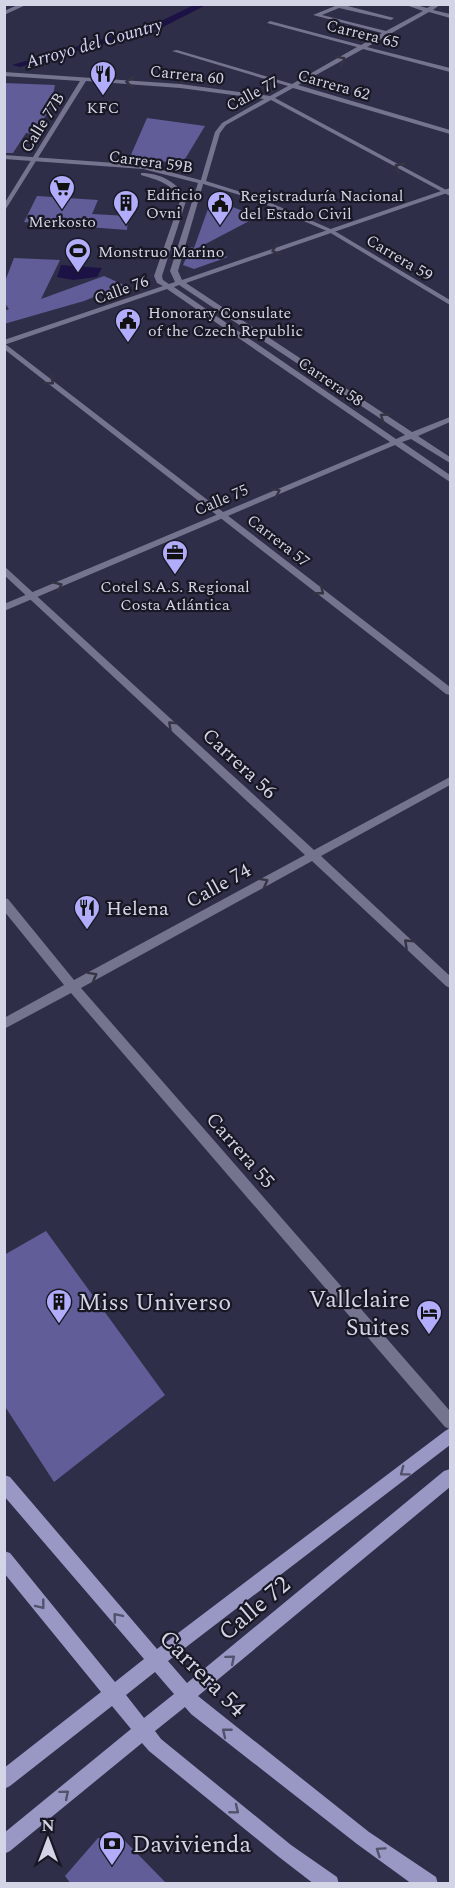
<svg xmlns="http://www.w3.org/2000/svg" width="455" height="1888" font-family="Spectral,serif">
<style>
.water{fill:#1c1246}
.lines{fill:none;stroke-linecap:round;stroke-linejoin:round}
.canal{fill:#1c1246;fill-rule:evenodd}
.building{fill:#615d98}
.minor{fill:#74748f;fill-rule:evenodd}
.tertiary{fill:#74748f;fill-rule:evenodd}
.secondary{fill:#9998c4;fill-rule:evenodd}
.oneway{stroke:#343444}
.oneway2{stroke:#52526c}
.labels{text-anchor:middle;stroke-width:4.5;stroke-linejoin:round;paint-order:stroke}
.far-street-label{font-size:16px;fill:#d3d4e5;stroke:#181824}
.far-poi-label{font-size:16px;fill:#d3d4e5;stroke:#181824;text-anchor:start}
.far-water-label{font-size:18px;font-style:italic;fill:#d3d3f7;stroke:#181824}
.street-label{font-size:20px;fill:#d3d4e5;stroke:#181824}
.poi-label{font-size:20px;fill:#d3d4e5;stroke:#181824;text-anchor:start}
.near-poi-label{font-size:24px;fill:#d3d4e5;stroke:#181824;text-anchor:start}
.near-street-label{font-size:24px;fill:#d3d4e5;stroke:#181824}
</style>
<rect width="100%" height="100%" fill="#2f2e49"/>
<path class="water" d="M61,265l41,3 -5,9 -24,3 -16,-3z"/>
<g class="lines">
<path class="canal" d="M196,4h12l-47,24 -141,39 -8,-2 143,-41z"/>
</g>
<path class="building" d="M4,83l51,2 -5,24 -16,25 -8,-1 -13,20h-9z
M147,118l58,8 -23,38 -52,-7z
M37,196l61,4 -6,14 36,2 -1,14 -103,-8z
M221,203l31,11 -4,3 5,2 -57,30 32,8 -34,12 -11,-4 8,-18 3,1 14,-39z
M14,258l46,2 -19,39 63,-23 20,9 -40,16 -80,23v-13l5,-2 -5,-7v-18z
M46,1231l119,164 -111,87 -50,-77v-150z
M98,1838l26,2 43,44h-96l-6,-8z"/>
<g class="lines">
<path class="minor" d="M20,4h8l-24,11v-4z
M340,4l54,14 -3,2 -52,-12 -17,7 64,16 37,-20 -20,-7h10l14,4 7,-4h7l-8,6 17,4v4l-21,-6 -62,35 83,21v4l-87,-23 -65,36 152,45v4l-157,-46 -18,10 175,94v4l-179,-96 -45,25 -6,8 -14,48 51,16 76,33 117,70v5l-121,-73 -76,-33 -53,-16 15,-51 7,-9 42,-24 -84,-11 -94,-7 -82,131v-8l76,-123 -76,-5v-4l176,12 90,12 18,-10 -116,-35 5,-1 115,34 65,-37 -90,-24 3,-2 91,24 21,-12 -69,-18z
M4,343l446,344v8l-4,-1 -442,-345z
M4,566l310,284 136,-73v8l-129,71 129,120v12l-4,-2 -134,-125 -231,127 369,423v18l-5,-2 -374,-434 -67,36v-11l60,-33 -60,-74v-13l4,1 66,81 231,-125 -301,-280z"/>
<path class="tertiary" d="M4,155l139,10 61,16 -26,90 4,9 268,-92v4l-264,91 226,149 38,-15v5l-32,14 32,21v6l-39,-24 -9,3 48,33v7l-55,-37 -391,166v-7l386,-162 -223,-153 -163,56v-5l159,-54 -6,-3 -3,-7 26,-75c-7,-18 -23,-21 -39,-26v-2c19,0 38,9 45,28l-24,75 1,4 6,4 6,-2 -5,-11 28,-88 -55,-14 -139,-10zM179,285l226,150 -9,4 -222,-152z"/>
<path class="secondary" d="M450,1428v17l-282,216 19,22 257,-212 6,-2v18l-252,209 171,136 67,45 2,7h-26l-55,-40 -166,-130 -6,-7 -30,24 6,8 130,106 46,32 2,7h-25l-35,-27 -130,-106 -7,-8 -132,108 -6,3v-21l127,-104 -19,-23 -102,80 -6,3v-21l97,-76 -97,-119v-22l6,2 105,129 29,-23 -140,-163v-21l6,2 147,172 288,-218zM155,1672l19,22 -30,24 -18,-23z"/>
</g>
<defs><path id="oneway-chevron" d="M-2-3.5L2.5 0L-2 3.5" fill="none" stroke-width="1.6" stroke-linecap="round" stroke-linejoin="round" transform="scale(1.5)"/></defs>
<g class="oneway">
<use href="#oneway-chevron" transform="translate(341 60) rotate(-29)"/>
<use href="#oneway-chevron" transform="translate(130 82) rotate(-176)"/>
<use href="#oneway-chevron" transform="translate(399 167) rotate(-152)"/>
<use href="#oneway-chevron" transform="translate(276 250) rotate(162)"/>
<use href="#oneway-chevron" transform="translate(50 381) rotate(38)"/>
<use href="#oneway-chevron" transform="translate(384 417) rotate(-147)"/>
<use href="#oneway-chevron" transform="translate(276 492) rotate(-23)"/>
<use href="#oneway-chevron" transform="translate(58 586) rotate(-24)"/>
<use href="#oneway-chevron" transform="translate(320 591) rotate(38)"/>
<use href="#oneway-chevron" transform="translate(172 725) rotate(-137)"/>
<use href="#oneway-chevron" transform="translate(264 882) rotate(-29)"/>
<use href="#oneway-chevron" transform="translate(408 943) rotate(-137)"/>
<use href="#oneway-chevron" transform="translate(93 976) rotate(-29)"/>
</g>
<g class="oneway2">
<use href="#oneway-chevron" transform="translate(404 1472) rotate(143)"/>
<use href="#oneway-chevron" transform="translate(41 1605) rotate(52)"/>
<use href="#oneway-chevron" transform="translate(117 1617) rotate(-130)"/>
<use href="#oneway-chevron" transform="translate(231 1659) rotate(-40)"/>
<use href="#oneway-chevron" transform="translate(226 1732) rotate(-141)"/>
<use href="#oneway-chevron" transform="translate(65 1794) rotate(-40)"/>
<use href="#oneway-chevron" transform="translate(235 1810) rotate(39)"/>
<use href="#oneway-chevron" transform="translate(380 1851) rotate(-146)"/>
</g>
<defs>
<symbol id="restaurant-pin" viewBox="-11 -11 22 30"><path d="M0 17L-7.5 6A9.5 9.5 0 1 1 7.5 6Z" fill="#b1adfa" stroke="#181824"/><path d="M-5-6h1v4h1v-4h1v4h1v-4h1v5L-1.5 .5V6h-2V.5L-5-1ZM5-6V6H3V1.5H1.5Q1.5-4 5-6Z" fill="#111"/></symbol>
<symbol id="supermarket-pin" viewBox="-11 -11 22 30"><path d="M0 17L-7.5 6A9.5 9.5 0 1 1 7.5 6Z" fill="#b1adfa" stroke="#181824"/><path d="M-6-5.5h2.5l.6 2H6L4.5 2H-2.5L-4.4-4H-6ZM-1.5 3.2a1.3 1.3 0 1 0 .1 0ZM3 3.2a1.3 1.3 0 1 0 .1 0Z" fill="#111"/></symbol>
<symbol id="building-pin" viewBox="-11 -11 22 30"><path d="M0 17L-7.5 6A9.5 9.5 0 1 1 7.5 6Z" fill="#b1adfa" stroke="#181824"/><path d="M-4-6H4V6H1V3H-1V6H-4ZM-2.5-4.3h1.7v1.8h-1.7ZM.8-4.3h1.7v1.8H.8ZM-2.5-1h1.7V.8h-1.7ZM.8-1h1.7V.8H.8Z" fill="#111"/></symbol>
<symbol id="civic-pin" viewBox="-11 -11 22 30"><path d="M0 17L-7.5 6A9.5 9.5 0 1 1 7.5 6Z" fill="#b1adfa" stroke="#181824"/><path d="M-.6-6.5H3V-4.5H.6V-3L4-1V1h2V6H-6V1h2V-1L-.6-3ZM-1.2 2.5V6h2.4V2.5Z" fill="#111"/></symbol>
<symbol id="stadium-pin" viewBox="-11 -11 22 30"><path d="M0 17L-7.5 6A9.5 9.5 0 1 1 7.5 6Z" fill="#b1adfa" stroke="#181824"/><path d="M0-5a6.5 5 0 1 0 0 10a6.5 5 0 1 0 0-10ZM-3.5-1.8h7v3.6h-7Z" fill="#111"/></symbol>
<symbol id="office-pin" viewBox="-11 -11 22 30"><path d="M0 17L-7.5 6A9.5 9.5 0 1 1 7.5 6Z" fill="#b1adfa" stroke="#181824"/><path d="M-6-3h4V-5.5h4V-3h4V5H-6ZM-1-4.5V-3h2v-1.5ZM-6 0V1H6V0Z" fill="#111"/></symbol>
<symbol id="hotel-pin" viewBox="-11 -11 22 30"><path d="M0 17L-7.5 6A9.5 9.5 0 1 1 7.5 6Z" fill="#b1adfa" stroke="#181824"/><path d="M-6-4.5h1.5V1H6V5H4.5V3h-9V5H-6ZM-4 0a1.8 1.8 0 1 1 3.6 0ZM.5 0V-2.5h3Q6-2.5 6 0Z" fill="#111"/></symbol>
<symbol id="bank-pin" viewBox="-11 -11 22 30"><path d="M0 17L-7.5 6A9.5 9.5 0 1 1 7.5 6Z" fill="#b1adfa" stroke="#181824"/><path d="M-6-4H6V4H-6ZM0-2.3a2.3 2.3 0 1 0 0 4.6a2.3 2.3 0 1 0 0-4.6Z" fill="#111"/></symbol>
</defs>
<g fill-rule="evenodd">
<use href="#restaurant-pin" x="88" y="59" width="30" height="40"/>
<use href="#supermarket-pin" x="47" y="173" width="30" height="40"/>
<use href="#building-pin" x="111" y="188" width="30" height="40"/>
<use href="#civic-pin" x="205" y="189" width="30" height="40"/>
<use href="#stadium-pin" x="63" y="236" width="30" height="40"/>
<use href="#civic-pin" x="113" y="306" width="30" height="40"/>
<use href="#office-pin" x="160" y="538" width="30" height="40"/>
<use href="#restaurant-pin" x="72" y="893" width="30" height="40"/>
<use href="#building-pin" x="44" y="1287" width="30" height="40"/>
<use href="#hotel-pin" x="414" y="1298" width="30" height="40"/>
<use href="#bank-pin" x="97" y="1829" width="30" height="40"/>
</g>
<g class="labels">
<g class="far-street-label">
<text transform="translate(363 33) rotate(14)" y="6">Carrera 65</text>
<text transform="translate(187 74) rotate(6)" y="6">Carrera 60</text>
<text transform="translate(334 84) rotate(16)" y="6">Carrera 62</text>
<text transform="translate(252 93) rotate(-28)" y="6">Calle 77</text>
<text transform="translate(42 122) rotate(-58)" y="6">Calle 77B</text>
<text transform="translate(151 161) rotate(8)" y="6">Carrera 59B</text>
<text transform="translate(400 257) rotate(31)" y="6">Carrera 59</text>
<text transform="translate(121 289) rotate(-20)" y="6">Calle 76</text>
<text transform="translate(331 381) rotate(34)" y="6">Carrera 58</text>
<text transform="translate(221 499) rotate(-23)" y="6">Calle 75</text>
<text transform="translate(279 540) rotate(38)" y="6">Carrera 57</text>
</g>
<g class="far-poi-label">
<text x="103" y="113" text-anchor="middle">KFC</text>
<text x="146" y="200">Edificio<tspan x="146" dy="18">Ovni</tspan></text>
<text x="240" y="201">Registraduría Nacional<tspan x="240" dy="18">del Estado Civil</tspan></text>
<text x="62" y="227" text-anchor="middle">Merkosto</text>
<text x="98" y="257">Monstruo Marino</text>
<text x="148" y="318">Honorary Consulate<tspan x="148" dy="18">of the Czech Republic</tspan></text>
<text x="175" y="592" text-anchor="middle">Cotel S.A.S. Regional<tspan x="175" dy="18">Costa Atlántica</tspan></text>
</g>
<g class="far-water-label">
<text transform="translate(94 43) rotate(-16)" y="6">Arroyo del Country</text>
</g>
<g class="street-label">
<text transform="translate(240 763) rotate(43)" y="7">Carrera 56</text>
<text transform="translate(218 885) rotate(-29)" y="7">Calle 74</text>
<text transform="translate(241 1150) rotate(49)" y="7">Carrera 55</text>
</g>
<g class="poi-label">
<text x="106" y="915">Helena</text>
</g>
<g class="near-poi-label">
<text x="410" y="1307" text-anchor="end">Vallclaire<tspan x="410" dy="28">Suites</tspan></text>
<text x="78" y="1310">Miss Universo</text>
<text x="132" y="1852">Davivienda</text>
</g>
<g class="near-street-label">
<text transform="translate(254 1608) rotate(-40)" y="8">Calle 72</text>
<text transform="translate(203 1673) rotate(45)" y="8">Carrera 54</text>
</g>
</g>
<rect width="455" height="1888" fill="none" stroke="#d3d4e5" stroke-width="12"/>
<g transform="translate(48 1840)" stroke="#181824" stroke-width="4.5" paint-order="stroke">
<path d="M0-4.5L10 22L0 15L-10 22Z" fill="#d3d4e5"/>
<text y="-9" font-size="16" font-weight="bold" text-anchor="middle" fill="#d3d4e5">N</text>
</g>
</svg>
